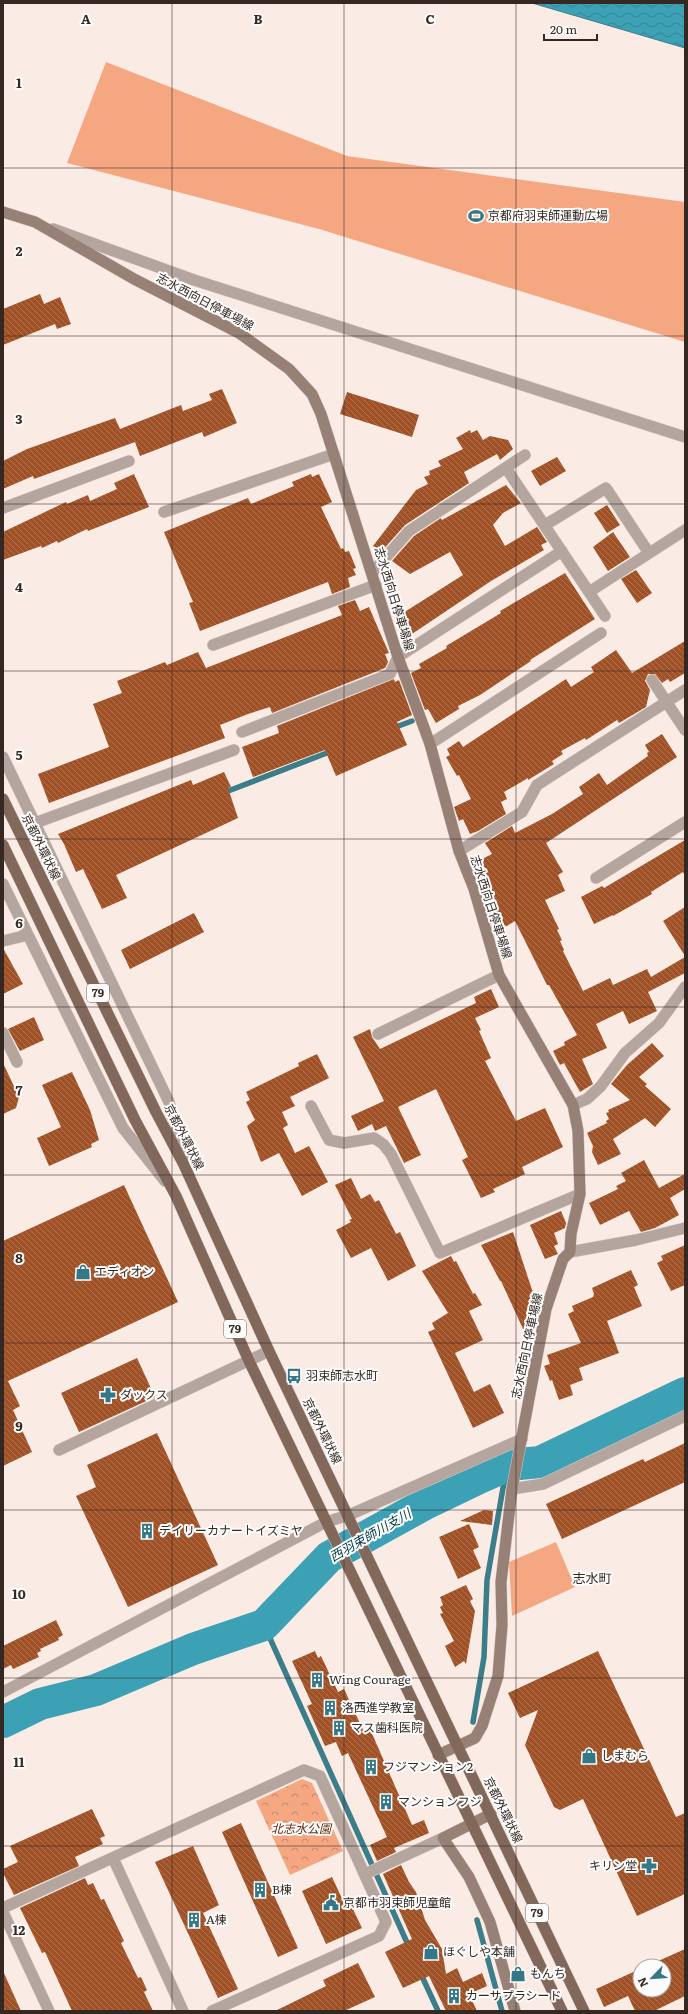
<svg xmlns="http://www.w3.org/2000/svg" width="688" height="2014" font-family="Literata,'Noto Sans JP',serif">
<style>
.green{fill:#f5a781}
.park{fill:url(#park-crowns)}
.water{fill:url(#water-waves);stroke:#3b7d89}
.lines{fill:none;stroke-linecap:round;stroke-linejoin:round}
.stream{stroke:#3b7d89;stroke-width:5.5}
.river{stroke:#3da1b5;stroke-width:32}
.building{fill:url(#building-back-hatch)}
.minor-casing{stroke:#d7c8c1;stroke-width:12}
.secondary-casing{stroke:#d7c8c1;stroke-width:12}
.primary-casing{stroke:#d7c8c1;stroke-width:12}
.minor{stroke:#b4a59e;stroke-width:11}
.secondary{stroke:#978177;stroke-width:11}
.primary{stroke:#82685b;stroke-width:11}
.grid{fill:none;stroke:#352822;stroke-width:1;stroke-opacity:0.55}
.labels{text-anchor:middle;stroke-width:4;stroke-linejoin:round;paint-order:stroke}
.shield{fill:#fcfcfc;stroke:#716863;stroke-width:1}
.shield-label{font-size:11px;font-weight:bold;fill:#352822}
.poi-label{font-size:12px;fill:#352822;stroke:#fcfcfc;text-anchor:start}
.street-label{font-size:12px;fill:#352822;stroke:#fcfcfc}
.park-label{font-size:12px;font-style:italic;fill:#612b0a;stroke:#fcfcfc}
.water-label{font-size:13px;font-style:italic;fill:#003d48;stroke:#fcfcfc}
.neighbourhood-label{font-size:13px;fill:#352822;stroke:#fcfcfc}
.grid-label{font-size:13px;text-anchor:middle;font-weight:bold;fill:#352822;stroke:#fcfcfc;stroke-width:4;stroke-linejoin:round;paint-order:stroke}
</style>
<defs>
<pattern id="park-crowns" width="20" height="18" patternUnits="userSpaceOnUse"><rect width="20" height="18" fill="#f5a781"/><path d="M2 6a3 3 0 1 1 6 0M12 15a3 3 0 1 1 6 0" fill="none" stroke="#c78869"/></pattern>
<pattern id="water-waves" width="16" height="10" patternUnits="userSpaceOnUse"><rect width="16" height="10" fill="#3da1b5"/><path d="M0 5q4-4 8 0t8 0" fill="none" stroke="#348393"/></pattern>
<pattern id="building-back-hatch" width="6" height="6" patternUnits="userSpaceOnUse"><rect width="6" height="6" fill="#a05125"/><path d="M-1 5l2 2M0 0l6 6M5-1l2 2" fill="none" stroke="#aa7253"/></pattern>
</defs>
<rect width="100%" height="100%" fill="#faebe4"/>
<path class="green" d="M106,62l241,94 338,46v140l-366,-113 -252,-66z
M556,1542l19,45 -63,29 -3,-54z"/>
<path class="park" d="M302,1779l10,4 31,68 -53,24 -34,-74z"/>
<path class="water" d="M532,3h153v45z"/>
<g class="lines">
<path class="stream" d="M393,728l19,-7
M223,793l109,-42
M264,1625l145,322
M473,1722l11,-65 3,-77 16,-92 6,-23
M477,1920l25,91
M420,1972l18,39"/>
<path class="river" d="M3,1722l37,-18 56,-14 97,-41 71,-24 65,-68 98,-54 52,-25 30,-13 31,-3 145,-69"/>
</g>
<path class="building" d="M40,294l4,10 16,-7 11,27 -14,5 -2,-5 -52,21v-36z
M222,389l15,34 -33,14 -2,-5 -62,24 -5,-14 -101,37 -1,-3 -30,13v-28l24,-12 88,-31 5,11 61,-24 2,6 29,-11 -3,-6z
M347,392l72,23 -7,22 -72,-23z
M470,430l1,3 6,-3 6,10 7,-4 18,4 5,9 -13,11 -3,-6 -33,18 5,11 -64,42 -24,27 -8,-6 43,-56 12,-6 -4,-7 6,-2 -1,-4 12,-5 -3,-5 25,-12 -7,-11z
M557,457l9,14 -26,15 -9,-15z
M134,474l15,33 -61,24 -1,-2 -29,14 -1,-2 -15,7 -1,-2 -38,14v-28l63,-30 1,2 21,-9 2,6 27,-12 -3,-6z
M311,474l1,3 7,-3 13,28 -11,5 20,42 2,-1 2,4 4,-1 7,17 -3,1 3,6 -8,3 2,9 -18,7 -4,-12 -128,49 -11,-28 4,-1 -29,-70 84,-34 3,6 43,-18 -2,-4z
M506,485l15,18 -18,10 -10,12 12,21 32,-19 10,15 -6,3 3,5 -53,31 -82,55 -14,-18 68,-43 -13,-23 -40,22 -18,-13 22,-25 27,-18 1,2z
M607,505l13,20 -13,8 -13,-20z
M613,532l17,25 -22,14 -15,-24z
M636,570l16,23 -15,10 -16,-24z
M565,573l30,46 -65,41 1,1 -51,34 -22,11 1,3 -23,14 -8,-14 -3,1 -14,-37 10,-5 -2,-4 28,-16 -1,-2 55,-33 -1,-2z
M355,600l5,11 9,-4 9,21 11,25 -4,1 3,8 -3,6 -113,45 -2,-6 -22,7 -28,11 5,13 -176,65 -11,-29 71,-27 -16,-43 29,-11 -5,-12 48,-19 2,3 31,-13 8,16 136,-53 -4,-9z
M685,641v32l-15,9 -2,-3 -6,4 -7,-9h-7l-3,7 5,9 -4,17 -27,16 -2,-3 -31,20 -1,-2 -24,13 2,3 -11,7 2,3 -26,16v-2l-24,14 3,7 -6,3 5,12 -28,17 -8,3 -7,-15 -4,2 -5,-14 17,-8 -12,-24 -2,1 -11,-19 4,-2 -3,-6 12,-8 4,6 103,-68 5,8 23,-15 -3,-5 25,-17 16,23z
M394,679l1,3 4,-2 13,35 -15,7 10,23 -71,31 -11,-26 -72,27 -11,-30 37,-14 -2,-7z
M662,734l15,23 -131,86 17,29 -5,3 7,16 -20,9 14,29 -2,1 5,10 -2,1 4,9 -1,1 20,40 27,-13 3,7 34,-16 4,8 34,-20v16l-37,19 9,19 -28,13 -6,-13 -27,13 11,24 -25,11 11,25 -13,8 -16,-29 -4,2 -7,-14 12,-6 -1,-3 13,-7 -28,-50h-2l-32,-64 -15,9 -5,-8 -3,2 -6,-23 6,-3 -10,-24 5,-3 -7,-11 12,-6 -7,-11 27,-17 3,7 37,-19 31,-20 -4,-7 20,-14 8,12 41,-29 -1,-3 2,-1 -4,-7z
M224,772l7,15 -3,1 10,30 -122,57 11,23 -25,11 -19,-40 -7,3 -12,-28 -6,-10 133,-54 2,5z
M685,840v36l-2,-4 -32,20 1,2 -39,22v-1l-19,9 -13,-27 21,-11 2,2z
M685,907v49l-22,-35z
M194,913l10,19 -74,37 -9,-19z
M3,948l20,36 -20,10z
M491,989l8,18 -24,11 6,12 -2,1 12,27 -6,3 31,60 29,-13 18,39 -41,20 3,7 -32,15 2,3 -14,6 -19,-38 6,-3 -32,-68 -38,18 23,48 -17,8 -18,-37 -11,5 -3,-7 -14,7 -7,-15 33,-15 -31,-64 17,-8 2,8 8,12 96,-46 -2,-6z
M34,1017l10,23 -24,11 -12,-22z
M652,1043l12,13 -25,21 8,7 -2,2 26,23 -16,18 -10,-9 -32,21 8,15 -23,11 -6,-13 1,-6 -6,-13 20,-10 -1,-2 3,-2 -3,-6 3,-1 -1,-2 22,-10 -19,-16 16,-19z
M317,1054l12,24 -39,19 5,9 -13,6 6,13 -5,3 12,25 14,-7 19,36 -26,14 -23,-43 -18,9 -14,-36 8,-6 -9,-18 4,-2 -4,-8 53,-26 -1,-3z
M3,1063l16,34 -3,11 -13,6z
M72,1072l18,38 9,30 -8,4 1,3 -43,19 -12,-28 24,-11 -19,-42z
M644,1160l15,28 26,-14v15l-15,9 9,17 -24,13 -14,4 -12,-21 -29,14 -11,-22 29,-14 -2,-3 10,-5 -5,-8z
M351,1178l10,21 9,-5 5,8 4,-2 17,34 4,-2 16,34 -28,15 -17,-33 -20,10 -15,-28 15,-8 -2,-2 3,-1 -17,-34z
M124,1185l54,117 -170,79 12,25 -7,4 19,42 -29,14v-225z
M561,1211l5,12 -1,5 -11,5 4,11 -4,2 4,8 -13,5 -15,-34z
M513,1232l26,79 -3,15 -12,5 -23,-50h-1l-19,-36z
M685,1245v40l-14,6 -14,-28 6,-3 -2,-4z
M451,1256l3,6 2,-1 17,33 2,-1 7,12 -13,6 14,29 -28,13 19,39 16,-8 14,29 -31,15 -45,-96 7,-3 -3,-6 16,-10 -26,-42z
M631,1270l7,15 -4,2 8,19 -35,15 12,32 -40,15 4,12 -13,5 3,10 -14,5 -7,-20 -2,1 -6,-15 6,-2 -3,-9 34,-12 -13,-29 6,-3 -2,-5 21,-9 1,-3 -2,-6z
M137,1358l18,39 -76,35 -18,-39z
M157,1433l61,132 -90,42 -52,-111 20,-9 -9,-22z
M685,1443v39l-123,57 -16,-35 97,-45 2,3z
M484,1510l9,1 -1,14 -32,-4z
M469,1524l10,23 -6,3 8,18 -23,11 -19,-42z
M466,1585l7,14 -3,2 5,10 -9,53 -2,-3 -9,6 -10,-21 9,-5 -14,-27 3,-1 -3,-6 3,-2 -3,-8z
M56,1620l7,15 -5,3 1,2 -19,9 1,2 -4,2 2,4 -26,12 -2,-4 -8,4v-23z
M315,1651l3,7 3,-2 17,36 6,-3 20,43 6,-3 42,96 12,-5 5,13 -35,15 2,4 -19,9 -7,-16 17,-8 -39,-84 -6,3 -6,-14 -11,4 -18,-40 5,-2 -20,-43z
M598,1651l78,166 9,-4v81l-48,22 -54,-117 -23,11 -6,-3 -29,-62 13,-35 -18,8 -12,-25z
M92,1809l13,27 -5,2 3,6 -28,13 4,9 -65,29 -11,-22v-4l15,-7 -8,-16z
M241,1823l57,125 -20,9 -56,-125z
M193,1846l26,59 -16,8 35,76 -20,9 -63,-136z
M401,1865l8,17 7,10 9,28 17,29 4,25 11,-6 6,14 19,-9 5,13 -18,8 8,17h-31l-17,-35 -26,12 -18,-36 27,-13 -29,-65z
M332,1877l13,28 5,-2 12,25 -36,16 -24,-53z
M85,1878l3,7 5,-2 8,17 3,-1 20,42 -3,2 17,35 3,-1 6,13 -3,2 9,19h-81l-27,-59 -3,1 -22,-45z
M685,1949v47l-31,15h-19l-7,-15 -24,11 -8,-18 44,-20v21h24v-24h-17z
M358,1963l17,34 -31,14h-69l51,-25 -3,-6z
M3,1971l18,40h-18z"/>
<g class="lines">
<defs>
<path id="minor" d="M53,229l141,51 491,157
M506,468l99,148
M3,508l126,-47
M164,512l170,-58
M545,525l61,-37 43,65
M372,573l37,-42 116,-76
M589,592l96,-62
M213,645l163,-60
M652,680l33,50
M242,732l148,-58 8,-17 164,-106
M430,744l171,-111
M3,757l166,345 14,57
M35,823l199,-73
M459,851l63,-39 15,-27 148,-95
M596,878l89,-56
M3,884l120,244 42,53
M3,941l25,-6
M3,1033l14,29
M378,1034l121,-59
M573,1105l14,-6 14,-13 24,-33 34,-30 26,-36
M311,1106l18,34 15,3 30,-5 9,6 8,10 49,99 140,-59
M570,1252l66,-12 49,-12
M59,1450l210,-99
M512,1489l31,-5 142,-68
M3,1692l323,-170 23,-7 173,-76
M113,1858l70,153
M365,1874l78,-36
M3,1908l301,-138 16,6 66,146 -7,14 -167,75
M3,1912l46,99"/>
<path id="secondary" d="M3,212l32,10 99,57 105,54 50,36 23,25 9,20 77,243 32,87 29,107 15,38 25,86 74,130 5,26 2,63 -9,40 -1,18 -7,7 -17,50 -34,180 -11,93 1,43 -4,51 -16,50 -7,12 -37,17
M491,1814l-48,24 26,39 21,45 25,89"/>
<path id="primary" d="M3,799l153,313 28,53 85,186 315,660
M3,845l132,275 41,76 73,165 313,650"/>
</defs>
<use href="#minor" class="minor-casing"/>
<use href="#secondary" class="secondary-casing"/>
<use href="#primary" class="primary-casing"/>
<use href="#minor" class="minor"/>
<use href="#secondary" class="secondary"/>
<use href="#primary" class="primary"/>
</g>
<path class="grid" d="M172,3v2008M344,3v2008M516,3v2008M3,168h682M3,336h682M3,504h682M3,671h682M3,839h682M3,1007h682M3,1175h682M3,1343h682M3,1510h682M3,1678h682M3,1846h682"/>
<defs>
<symbol id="stadium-bare" viewBox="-9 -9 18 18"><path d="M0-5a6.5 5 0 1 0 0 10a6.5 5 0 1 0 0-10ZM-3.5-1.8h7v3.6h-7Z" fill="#347887" stroke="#fcfcfc" stroke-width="2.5" paint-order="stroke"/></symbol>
<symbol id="shop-bare" viewBox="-9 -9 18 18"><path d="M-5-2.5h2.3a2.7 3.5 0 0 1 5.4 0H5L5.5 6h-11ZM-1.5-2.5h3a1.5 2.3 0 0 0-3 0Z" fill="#347887" stroke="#fcfcfc" stroke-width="2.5" paint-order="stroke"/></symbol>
<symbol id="bus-bare" viewBox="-9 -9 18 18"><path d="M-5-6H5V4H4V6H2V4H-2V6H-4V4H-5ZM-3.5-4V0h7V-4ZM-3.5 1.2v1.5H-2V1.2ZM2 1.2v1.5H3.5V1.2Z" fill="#347887" stroke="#fcfcfc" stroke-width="2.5" paint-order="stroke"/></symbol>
<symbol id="pharmacy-bare" viewBox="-9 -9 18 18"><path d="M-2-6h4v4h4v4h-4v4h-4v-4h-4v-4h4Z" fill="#347887" stroke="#fcfcfc" stroke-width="2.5" paint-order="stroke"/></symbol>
<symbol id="building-bare" viewBox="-9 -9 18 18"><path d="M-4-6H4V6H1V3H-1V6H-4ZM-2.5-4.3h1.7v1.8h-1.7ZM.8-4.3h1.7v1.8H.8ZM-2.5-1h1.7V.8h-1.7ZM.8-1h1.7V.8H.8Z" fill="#347887" stroke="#fcfcfc" stroke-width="2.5" paint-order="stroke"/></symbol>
<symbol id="civic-bare" viewBox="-9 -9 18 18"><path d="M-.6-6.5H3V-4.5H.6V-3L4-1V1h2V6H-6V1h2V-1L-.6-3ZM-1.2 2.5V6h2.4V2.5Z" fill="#347887" stroke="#fcfcfc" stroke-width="2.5" paint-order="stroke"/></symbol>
</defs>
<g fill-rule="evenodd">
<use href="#stadium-bare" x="465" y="205" width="22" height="22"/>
<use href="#shop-bare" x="72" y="1261" width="22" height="22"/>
<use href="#bus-bare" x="283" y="1365" width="22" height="22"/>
<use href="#pharmacy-bare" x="97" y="1384" width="22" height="22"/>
<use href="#building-bare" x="136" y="1520" width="22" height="22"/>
<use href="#building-bare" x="306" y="1669" width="22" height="22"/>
<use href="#building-bare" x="319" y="1697" width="22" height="22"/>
<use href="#building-bare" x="328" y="1717" width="22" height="22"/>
<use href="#shop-bare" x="578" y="1745" width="22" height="22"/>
<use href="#building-bare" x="360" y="1756" width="22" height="22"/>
<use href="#building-bare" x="375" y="1791" width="22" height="22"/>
<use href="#pharmacy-bare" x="638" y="1855" width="22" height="22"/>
<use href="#building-bare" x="249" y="1879" width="22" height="22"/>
<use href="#civic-bare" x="320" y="1892" width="22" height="22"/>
<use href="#building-bare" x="183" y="1909" width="22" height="22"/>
<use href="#shop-bare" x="420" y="1941" width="22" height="22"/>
<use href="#shop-bare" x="507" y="1963" width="22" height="22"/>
<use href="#building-bare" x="443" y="1985" width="22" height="22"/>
</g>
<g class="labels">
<g class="shield">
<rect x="87" y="984" width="22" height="18" rx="3"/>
<rect x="224" y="1320" width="22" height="18" rx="3"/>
<rect x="526" y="1904" width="22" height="18" rx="3"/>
</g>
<g class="shield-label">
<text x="98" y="997">79</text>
<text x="235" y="1333">79</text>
<text x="537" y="1917">79</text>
</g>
<g class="poi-label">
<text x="488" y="220">京都府羽束師運動広場</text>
<text x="95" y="1276">エディオン</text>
<text x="306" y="1380">羽束師志水町</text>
<text x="120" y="1399">ダックス</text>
<text x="159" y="1535">デイリーカナートイズミヤ</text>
<text x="329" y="1684">Wing Courage</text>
<text x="342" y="1712">洛西進学教室</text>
<text x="351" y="1732">マス歯科医院</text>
<text x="601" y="1760">しまむら</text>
<text x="383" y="1771">フジマンション2</text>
<text x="398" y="1806">マンションフジ</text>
<text x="637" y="1870" text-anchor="end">キリン堂</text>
<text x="272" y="1894">B棟</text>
<text x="343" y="1907">京都市羽束師児童館</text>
<text x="206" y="1924">A棟</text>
<text x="443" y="1956">ほぐしや本舗</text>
<text x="530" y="1978">もんち</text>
<text x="466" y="2000">カーサプラシード</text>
</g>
<g class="street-label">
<text transform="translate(205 302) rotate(28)" y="4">志水西向日停車場線</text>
<text transform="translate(394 599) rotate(73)" y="4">志水西向日停車場線</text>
<text transform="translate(41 847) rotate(64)" y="4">京都外環状線</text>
<text transform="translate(491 907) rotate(72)" y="4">志水西向日停車場線</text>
<text transform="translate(184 1137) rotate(63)" y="4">京都外環状線</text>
<text transform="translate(527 1346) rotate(-78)" y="4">志水西向日停車場線</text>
<text transform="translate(322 1431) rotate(64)" y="4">京都外環状線</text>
<text transform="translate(503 1810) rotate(64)" y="4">京都外環状線</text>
</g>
<g class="park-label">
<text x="301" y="1833">北志水公園</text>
</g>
<g class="water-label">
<text transform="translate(370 1535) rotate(-30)" y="5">西羽束師川支川</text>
</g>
<g class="neighbourhood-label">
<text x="592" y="1583">志水町</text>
</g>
</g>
<g class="grid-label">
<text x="86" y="24">A</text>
<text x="258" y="24">B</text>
<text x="430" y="24">C</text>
<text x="19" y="88">1</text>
<text x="19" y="256">2</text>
<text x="19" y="424">3</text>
<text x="19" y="592">4</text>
<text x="19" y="760">5</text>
<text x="19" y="928">6</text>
<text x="19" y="1095">7</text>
<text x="19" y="1263">8</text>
<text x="19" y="1431">9</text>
<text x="19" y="1599">10</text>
<text x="19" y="1767">11</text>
<text x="19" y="1935">12</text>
</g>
<rect width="688" height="2014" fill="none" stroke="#352822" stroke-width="8"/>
<g transform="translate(652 1978) rotate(245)"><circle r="19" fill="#fcfcfc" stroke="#aca7a5"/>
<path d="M0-3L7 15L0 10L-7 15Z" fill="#347887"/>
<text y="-6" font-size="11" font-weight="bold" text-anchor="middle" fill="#352822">N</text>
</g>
<path d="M544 34v6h53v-6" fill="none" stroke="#352822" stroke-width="2"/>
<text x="550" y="34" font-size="12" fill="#352822" stroke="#fcfcfc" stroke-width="3" paint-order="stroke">20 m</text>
</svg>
